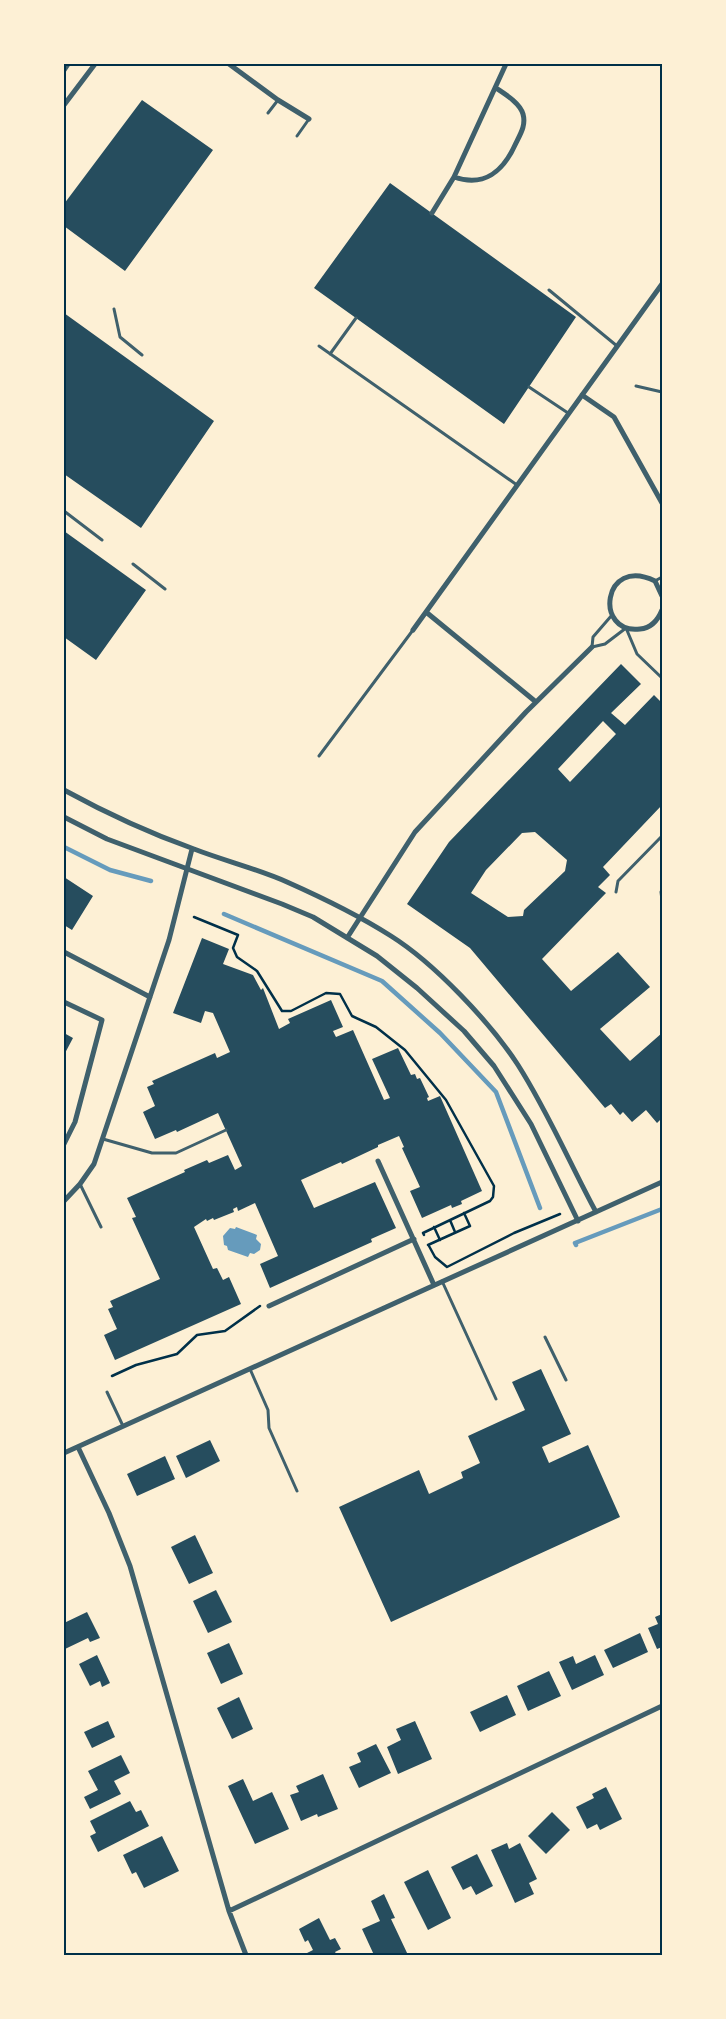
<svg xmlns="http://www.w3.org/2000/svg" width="726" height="2019" font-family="'Archivo Narrow',sans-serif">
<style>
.water{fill:#669bbc}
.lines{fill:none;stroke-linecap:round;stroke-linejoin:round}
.stream{stroke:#669bbc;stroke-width:4.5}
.building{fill:#264d5e;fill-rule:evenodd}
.path{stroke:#003049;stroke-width:2.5}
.service{stroke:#3f606c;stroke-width:3}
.minor{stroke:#3f606c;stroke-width:5}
.neatline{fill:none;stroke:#003049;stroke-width:2}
</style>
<rect width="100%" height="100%" fill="#fdf0d5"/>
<path class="water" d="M236,1227l21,8 -1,4 5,5 -1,6 -6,4 -4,-1 -2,4 -20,-7 -1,-4 -3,-1 -1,-9 7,-8 5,1z"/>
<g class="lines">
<path class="stream" d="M64,847l46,23 41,11
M224,914l158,67 58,52 56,59 44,116
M576,1245l-1,-2 87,-34"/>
</g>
<path class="building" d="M142,100l71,50 -88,121 -61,-45v-22z
M390,183l186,134 -72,107 -190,-136z
M64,313l150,108 -73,107 -77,-54z
M64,531l82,59 -50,70 -32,-23z
M621,664l20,20 -30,29 14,12 29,-30 8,8v102l-59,62 7,8 -12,12 8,6 -64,66 29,32 47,-39 32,35 -50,42 30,32 32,-28v85l-5,5 -11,-13 -14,12 -9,-10 -3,3 -9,-11 -6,4 -135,-160 -63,-44 42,-62zM603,721l13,13 -46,48 -12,-13zM535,832l32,28 -2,11 -41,39 -1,6 -15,1 -37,-24 15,-23 36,-37z
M64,877l29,19 -21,34 -8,-5z
M202,938l27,11 -6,15 30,11 8,15 2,-2 16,41 11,-6 -2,-4 43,-19 12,27 -10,4 3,6 17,-7 31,70 6,-2 -18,-39 26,-11 13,27 4,-1 2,5 3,-1 9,19 -2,1 1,3 12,-5 42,95 -21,10 1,3 -10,4 -1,-3 -29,13 -12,-27 10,-4 -18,-39 2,-1 -5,-11 -21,9v2l-36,17 -1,-2 -40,18 13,28 61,-26 21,46 -25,11 1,3 -102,46 -10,-24 18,-8 -23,-53 -17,8 -1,-4 -4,2 1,3 -20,8 -1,-2 -6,3 -1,-2 -12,8 19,42 4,-1 6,12 6,-3 12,27 -126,56 -11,-25 13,-6 -9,-20 5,-2 -3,-6 50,-22 -28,-61 4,-1 -9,-19 58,-26 -1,-2 23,-10 2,3 19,-8 7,15 7,-4 -24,-53 -41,19 -1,-2 -21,9 -12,-27 12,-6 -8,-19 7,-3 -2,-3 63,-28 2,5 13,-6 -17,-39 -8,-2 -4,12 -28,-10z
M64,1033l9,5 -9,17z
M541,1369l30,65 -29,13 7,16 39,-18 32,72 -229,105 -52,-115 80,-37 10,24 34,-16 -2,-6 19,-9 -12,-27 57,-26 -13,-28z
M210,1440l10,21 -34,17 -10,-22z
M165,1456l10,23 -38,17 -10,-22z
M195,1535l18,38 -24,11 -18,-37z
M216,1590l16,32 -24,11 -15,-32z
M87,1612l13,26 -10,4 -2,-4 -23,11 -1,-26z
M662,1614v33l-5,2 -9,-21 10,-4 -3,-7z
M640,1633l8,19 -35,16 -9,-18z
M229,1643l14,31 -22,10 -14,-31z
M97,1655l13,28 -8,4 -2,-6 -10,5 -11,-22z
M595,1655l9,20 -32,15 -13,-28 14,-6 3,8z
M549,1671l12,25 -33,15 -11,-25z
M507,1695l9,20 -36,17 -10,-20z
M239,1697l14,32 -21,10 -15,-31z
M108,1721l7,16 -23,11 -8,-16z
M415,1721l17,38 -34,15 -11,-27 14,-7 -5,-11z
M376,1744l15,29 -32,15 -10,-21 12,-5 -4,-9z
M121,1755l9,18 -16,8 7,13 -31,15 -6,-12 14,-7 -10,-19z
M323,1774l15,35 -20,8 -1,-3 -16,7 -11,-26 9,-3 -3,-6z
M243,1779l10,22 19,-9 17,37 -34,15 -27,-58z
M606,1787l16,32 -22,11 -3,-6 -10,5 -11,-22 18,-9 -2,-4z
M130,1801l6,11 5,-2 8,16 -51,26 -8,-16 6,-3 -6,-12z
M552,1812l18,18 -24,24 -18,-18z
M162,1836l17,35 -35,17 -8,-16 -4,2 -9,-19z
M507,1843l2,6 11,-6 17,36 -8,4 5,11 -19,9 -24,-53z
M477,1854l16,32 -17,9 -5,-9 -8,4 -12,-23z
M428,1870l23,48 -23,12 -24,-48z
M384,1894l11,24 -4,1 17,36h-34l-12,-26 18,-8 -9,-20z
M319,1918l11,22 5,-2 6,11 -6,3 2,3h-28l-2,-2 6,-3 -5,-10 -3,2 -6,-13z"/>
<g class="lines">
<path class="path" d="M194,917l44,18 -5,13 4,9 20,14 25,40h9l35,-18 14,1 12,22 24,11 29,23 41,50 48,86 -1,11 -3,4 -67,32 1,2
M450,1220l5,12
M434,1227l6,13
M428,1245l42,-19 -6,-13
M429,1246l6,11 12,10 67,-34 46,-19
M112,1376l24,-11 41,-11 20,-19 28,-4 35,-25"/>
<path class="service" d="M268,113l10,-13
M297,136l12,-17
M549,290l68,56
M114,309l6,28 22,18
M319,346l198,139
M330,354l26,-36
M636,386l26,6
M529,387l39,26
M64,511l38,29
M133,564l32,25
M655,581l7,-4
M612,615l-19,22 -1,10 13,-3 21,-16 11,26 25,24
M319,756l94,-126
M662,890l-1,2 1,8
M616,892l2,-11 44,-45
M103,1139l49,14h24l50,-23
M80,1184l21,43
M442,1281l54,118
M545,1337l21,43
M250,1369l18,41 1,18 28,63
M107,1392l16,34"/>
<path class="minor" d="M229,64l49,36 31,19
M64,70l4,-6
M64,105l31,-41
M454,177c32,11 50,-7 62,-34 5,-10 10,-18 7,-29 -3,-11 -18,-20 -27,-26
M432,213l22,-36 52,-113
M582,395l32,22 48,86
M662,596l-7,-15c-53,-26 -61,54 -15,48 11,-1 18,-9 22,-19
M426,612l110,90
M413,630l249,-346
M64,790c42,23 85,43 130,59 31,12 64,20 93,33 36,16 71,33 104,54 43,27 99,86 127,129 30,47 52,99 78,147
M64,817l43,22 175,65 31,13 64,39 40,32 47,43 30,35 37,58 47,97
M347,938l68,-106 111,-120 66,-65
M64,952l86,45
M64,1002l38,18 -27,102 -11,22
M378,1161l56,124
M64,1201l16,-17 14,-20 75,-224 23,-91
M269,1306l145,-67
M78,1447l31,66 21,53 99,345 17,44
M64,1453l598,-271
M229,1911l433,-205"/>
</g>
<rect width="726" height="2019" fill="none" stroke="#fdf0d5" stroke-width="130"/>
<rect x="65" y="65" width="596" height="1889" class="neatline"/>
</svg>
